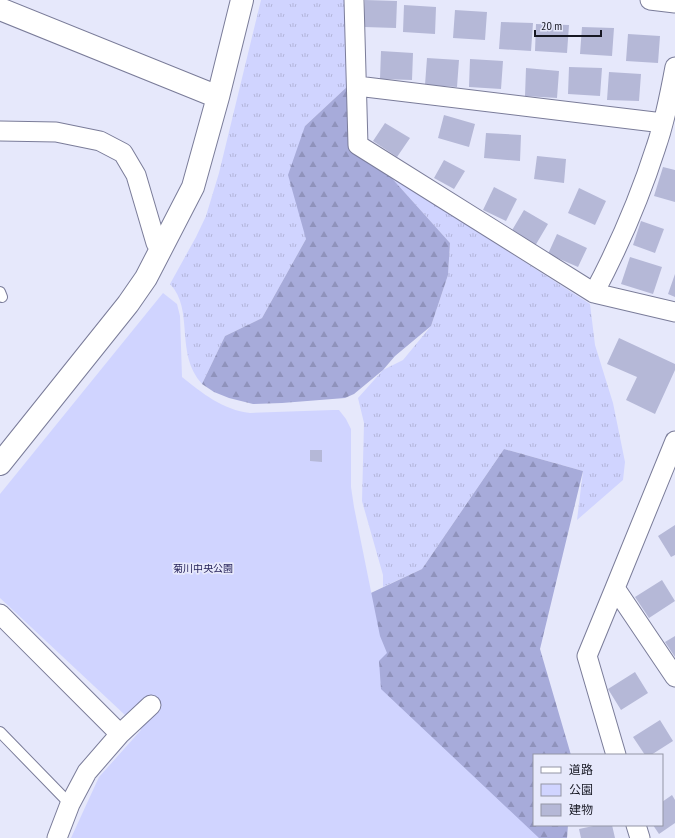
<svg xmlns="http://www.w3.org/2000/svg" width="675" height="838" font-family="'PT Sans Narrow','Noto Sans JP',sans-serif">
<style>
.grass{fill:url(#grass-tufts)}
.forest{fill:url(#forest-firs)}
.park{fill:#d0d4ff}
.building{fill:#b5b8d7}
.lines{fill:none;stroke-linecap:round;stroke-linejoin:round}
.service-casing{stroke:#7a7c99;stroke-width:12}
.minor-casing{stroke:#7a7c99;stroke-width:21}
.tertiary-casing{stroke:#7a7c99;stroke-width:24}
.service{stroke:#fff;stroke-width:10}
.minor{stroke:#fff;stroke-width:19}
.tertiary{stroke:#fff;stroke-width:22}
.labels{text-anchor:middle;stroke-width:3.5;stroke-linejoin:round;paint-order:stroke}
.park-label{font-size:10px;fill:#26225a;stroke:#e6e8fb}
</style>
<defs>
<pattern id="grass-tufts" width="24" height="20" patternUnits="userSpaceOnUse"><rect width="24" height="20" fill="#d0d4ff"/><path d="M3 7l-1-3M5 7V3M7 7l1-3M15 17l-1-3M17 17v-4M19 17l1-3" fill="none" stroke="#b2b5da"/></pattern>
<pattern id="forest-firs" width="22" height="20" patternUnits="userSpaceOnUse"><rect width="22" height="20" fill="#a7abda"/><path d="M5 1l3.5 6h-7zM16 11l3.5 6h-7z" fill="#8f92bb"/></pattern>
</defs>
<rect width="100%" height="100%" fill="#e6e8fb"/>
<path class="grass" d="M261,0h85l3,85 -44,41 1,113 -44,79 -37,18 -23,48c-28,-31 -7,-74 -32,-100l26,-47 10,-21 13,-43z
M389,175l201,129 5,41 18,58 12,59 -2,18 -46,40 6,-49 -79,-22 -82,120 -39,18v-12l-21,-74 2,-78 -6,-25 25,-28 20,-10 28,-34 17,-51 2,-32z"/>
<path class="forest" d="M349,85l1,65 39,25 61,68 -2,32 -17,51 -36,30 -12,14 -29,24 -9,4 -63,5 -29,1 -24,-6 -15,-6 -12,-8 23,-48 37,-18 44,-79 -18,-64 17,-49z
M504,449l79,22 -43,178 31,106h-37v70h34l-1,13h-139l-104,-223 98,-46z"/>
<path class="park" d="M163,293l14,11 3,12 2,61c20,16 41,33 68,36l83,-3h6l7,9 5,10v58l3,20 26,129 7,17 -8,8 2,28 158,149h-468l28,-61 42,-47 -141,-132v-104z"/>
<path class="building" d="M365,0l32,1 -1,27 -32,-1z
M404,5l32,2 -1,27 -32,-2z
M455,10l32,2 -2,28 -32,-2z
M501,22l32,1 -2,28 -32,-2z
M536,24l33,1 -2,28 -32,-2z
M582,27l32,1 -2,28 -32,-2z
M628,34l32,2 -2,27 -32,-2z
M381,51l32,2 -1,27 -32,-1z
M427,58l32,2 -2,27 -32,-2z
M470,59l33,2 -2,28 -32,-2z
M569,67l33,1 -2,28 -32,-2z
M526,68l33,3 -2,27 -32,-2z
M609,72l32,2 -2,27 -32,-1z
M444,115l31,9 -6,23 -31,-9z
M385,123l25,15 -13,19 -24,-16z
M486,133l35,2 -1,26 -36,-3z
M537,156l29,3 -2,24 -30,-4z
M444,160l21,11 -11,18 -20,-11z
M663,167l12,3v32l-21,-6z
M494,187l23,12 -11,22 -23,-11z
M579,188l27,13 -11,24 -27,-12z
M524,210l24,14 -13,22 -24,-14z
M641,221l23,8 -9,24 -22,-8z
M557,234l30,14 -9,19 -30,-13z
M630,257l32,10 -9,27 -32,-10z
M675,274v23l-7,-3z
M619,338l56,26v6l-20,44 -29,-14 11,-23 -30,-13z
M310,450h12v12l-12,-1z
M675,525v30l-4,2 -13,-21z
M662,580l13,21 -26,17 -14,-21z
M675,636v21l-10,-15z
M635,672l13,21 -27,17 -13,-21z
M660,720l13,21 -22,14h-6l-12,-18z
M672,795l3,5v23l-16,11 -6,-9h9v-23z
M598,825h14l3,13h-34l-2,-9z"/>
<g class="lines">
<defs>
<path id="service" d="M0,292l2,5
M0,732l70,72"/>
<path id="minor" d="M354,0l4,145 236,148 81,19
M650,0l25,3
M357,86l306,37
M0,131l56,1 44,9 23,12 13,22 20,68 6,6
M594,293c25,-47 46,-96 62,-146 9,-26 14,-53 19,-80
M675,441l-60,147 60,89
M615,588l-28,68 29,99
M0,614l120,120
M636,825l4,13
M57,838l13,-34 17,-32 33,-38 31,-29"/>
<path id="tertiary" d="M0,9l218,88
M0,464l128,-160 18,-26 47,-91 25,-90 24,-97"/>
</defs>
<use href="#service" class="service-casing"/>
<use href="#minor" class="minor-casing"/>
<use href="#tertiary" class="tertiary-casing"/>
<use href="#service" class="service"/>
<use href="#minor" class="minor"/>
<use href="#tertiary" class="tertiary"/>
</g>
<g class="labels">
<g class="park-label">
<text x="203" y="572">菊川中央公園</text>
</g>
</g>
<rect x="533" y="754" width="130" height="72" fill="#e6e8fb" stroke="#9395a5"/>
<rect x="541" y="767" width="20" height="6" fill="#ffffff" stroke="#9395a5"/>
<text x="569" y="774" font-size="12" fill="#171823">道路</text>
<rect x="541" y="784" width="20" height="12" fill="#d0d4ff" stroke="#9395a5"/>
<text x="569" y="794" font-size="12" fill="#171823">公園</text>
<rect x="541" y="804" width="20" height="12" fill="#b5b8d7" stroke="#9395a5"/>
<text x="569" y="814" font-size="12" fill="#171823">建物</text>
<path d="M535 30v6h66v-6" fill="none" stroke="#171823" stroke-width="2"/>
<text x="541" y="30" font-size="12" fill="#171823" stroke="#e6e8fb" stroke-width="3" paint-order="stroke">20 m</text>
</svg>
